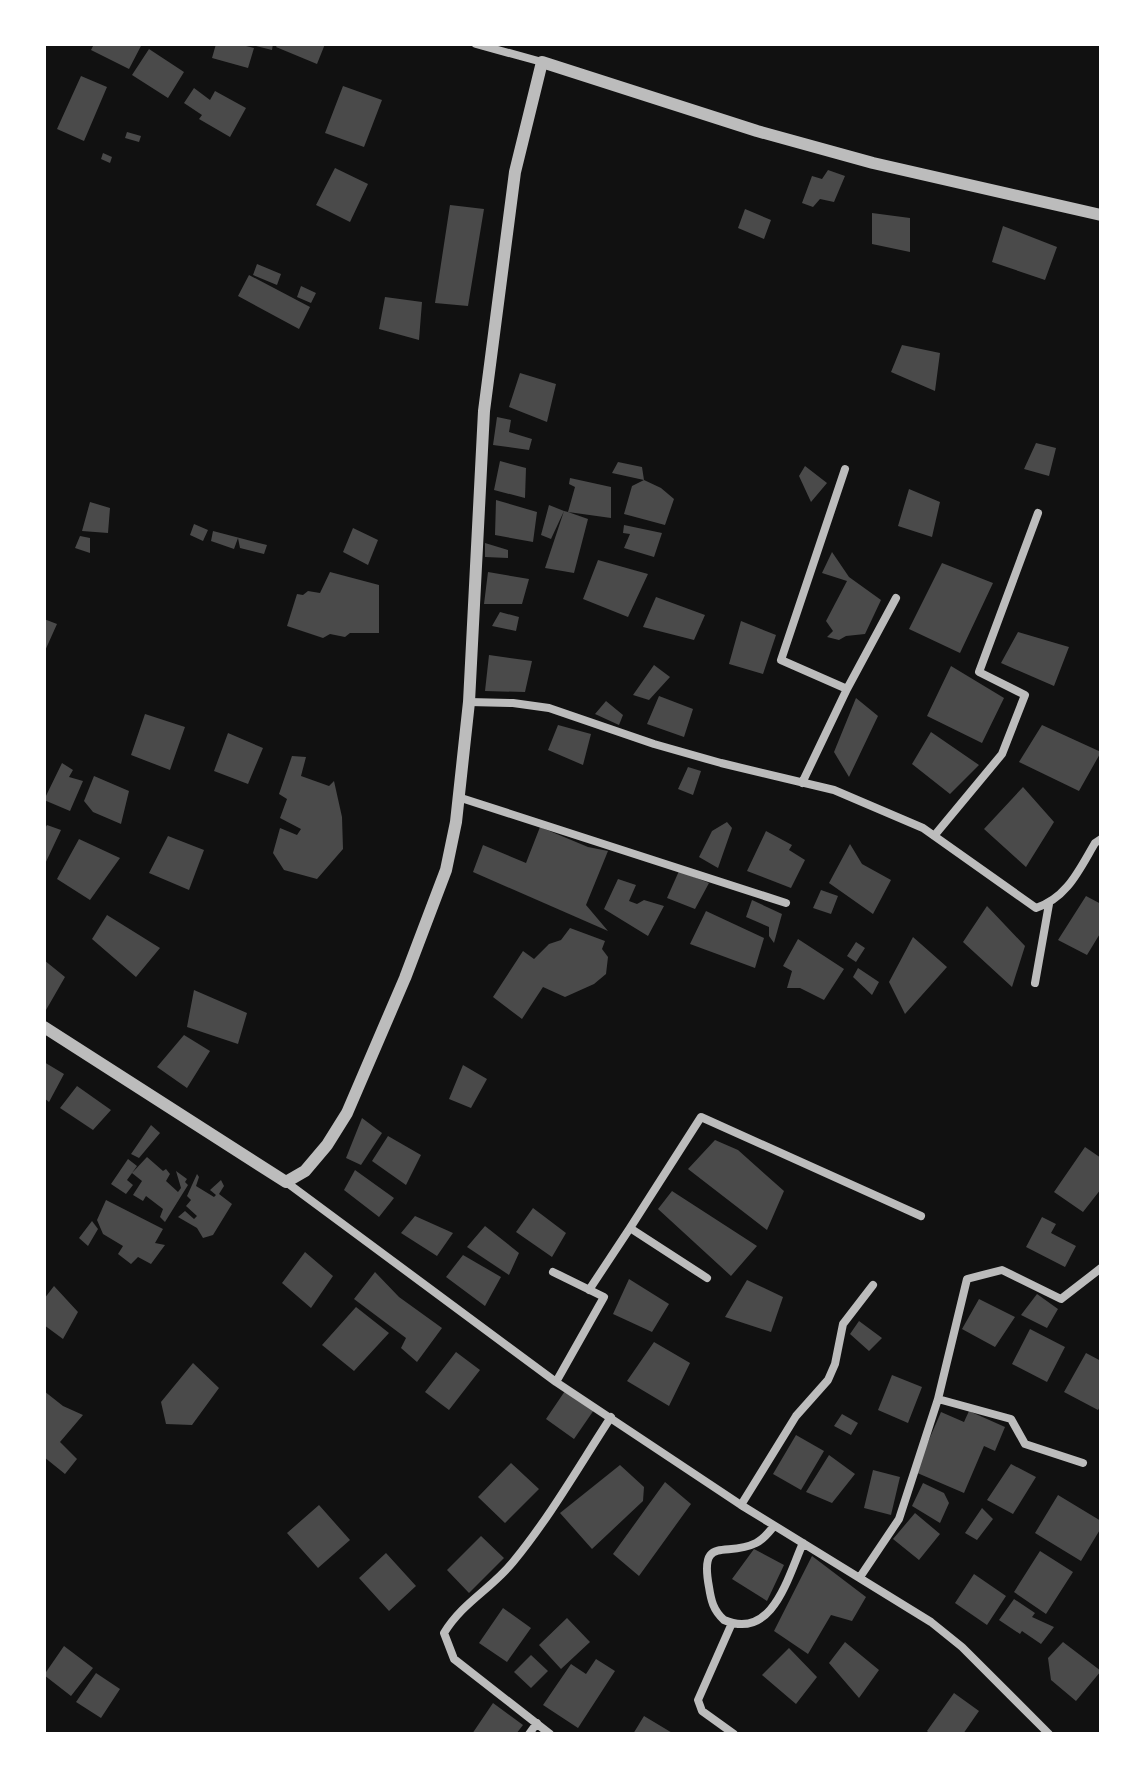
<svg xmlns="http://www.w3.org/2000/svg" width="1145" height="1778" font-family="'PT Serif',serif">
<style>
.building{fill:#4a4a4a}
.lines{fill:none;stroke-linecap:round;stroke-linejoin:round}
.minor{stroke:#bcbcbc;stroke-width:8}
.tertiary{stroke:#bcbcbc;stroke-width:12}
</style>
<rect width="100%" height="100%" fill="#111"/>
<path class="building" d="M94,44h48l-13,25 -38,-19z
M216,44h22l16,4 -6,20 -36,-10z
M248,44h25l-1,6z
M278,44h47l-8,20 -41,-17z
M149,49l35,23 -16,26 -36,-23z
M81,76l26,11 -23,54 -27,-12z
M343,86l39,14 -18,47 -39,-14z
M194,88l16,12 5,-9 31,17 -16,29 -31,-18 3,-4 -18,-12z
M127,132l14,4 -2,6 -14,-4z
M103,153l9,4 -2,6 -9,-4z
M335,168l33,16 -18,38 -34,-17z
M828,170l17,6 -11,26 -14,-3 -7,8 -11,-4 10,-27 10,3z
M450,205l34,4 -16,97 -33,-3z
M745,209l26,11 -7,19 -26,-11z
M872,213l38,5v34l-38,-8z
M1003,226l54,21 -12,33 -53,-18z
M257,264l24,10 -4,11 -24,-10z
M249,275l61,32 -11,22 -61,-33z
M301,286l15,7 -5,10 -14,-6z
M385,297l37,5 -3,38 -40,-11z
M902,345l38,8 -5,38 -44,-19z
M520,373l36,11 -9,38 -38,-15z
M497,417l14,3 -2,12 23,7 -3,11 -36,-5z
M1036,443l20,5 -7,28 -25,-7z
M500,461l26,7 -1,30 -31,-8z
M618,462l24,5 2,13 -32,-7z
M805,466l22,17 -16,19 -12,-26z
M570,478l41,9v31l-43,-6 20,7 -14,54 -29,-5 19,-57 4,1 7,-25 -6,-3z
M644,480l17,8 13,11 -9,26 -41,-11 8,-28z
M909,489l31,13 -8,35 -34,-11z
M496,500l41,12 -4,30 -38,-7z
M90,502l20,6 -2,25 -26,-2z
M549,505l15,6 -13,28 -10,-4z
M194,524l14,6 -5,11 -13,-6z
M624,525l38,8 -8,24 -30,-9 6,-14 -7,-1z
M353,528l25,12 -10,25 -25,-13z
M213,531l54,14 -3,9 -24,-6 -2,-10 -4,11 -23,-8z
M80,536l10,2v15l-15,-5z
M485,543l23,7v8l-23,-1z
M832,552l17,25 32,23 -16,34 -19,2 -7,4 -12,-3 6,-6 -7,-10 21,-40 -25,-8z
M598,560l50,14 -20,43 -45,-18z
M942,563l51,20 -33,70 -51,-24z
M330,572l49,13v48h-29l-5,4 -15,-3 -7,4 -36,-12 10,-32 6,1 5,-4 12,2z
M488,572l41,7 -7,25h-38z
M656,597l49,18 -11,25 -51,-13z
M500,612l19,5 -3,14 -24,-5z
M44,619l13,5 -13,29z
M741,621l35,14 -13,39 -34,-10z
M1018,632l51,15 -15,39 -53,-23z
M489,655l43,6 -7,31 -40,-1z
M654,665l16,12 -21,23 -16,-5z
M951,666l53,32 -22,45 -55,-27z
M659,696l34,13 -9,28 -37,-13z
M856,698l22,18 -29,61 -15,-25z
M606,701l17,14 -4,10 -24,-11z
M145,714l40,13 -15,43 -39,-15z
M558,725l33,9 -8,31 -35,-15z
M1042,725l59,27 -22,39 -60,-29z
M931,732l48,33 -29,29 -38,-30z
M228,733l35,15 -15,36 -34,-13z
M292,756l14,1 -5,19 28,10 5,-5 8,36 1,32 -26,30 -33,-9 -11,-17 7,-25 17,7 4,-6 -21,-11 7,-19 -8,-5z
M62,763l11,7 -4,7 14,4 -13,30 -26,-11z
M688,767l13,4 -8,24 -15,-6z
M94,776l35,15 -8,33 -28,-12 -9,-11z
M1023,787l31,35 -28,45 -42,-38z
M727,822l5,6 -14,40 -19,-11 13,-26z
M47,825l14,5 -17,36v-36z
M540,827l48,20 20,4 -22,54 22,26 -135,-59 10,-27 43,18z
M766,831l26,14 -3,5 16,10 -14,28 -44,-17z
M168,836l36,14 -15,40 -40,-17z
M79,839l41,19 -30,42 -33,-21z
M850,844l12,20 29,16 -18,34 -44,-31z
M679,871l30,12 -14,26 -28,-11z
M618,879l18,6 -7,16 8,3 7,-4 20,6 -16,30 -44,-27z
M821,890l17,6 -7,18 -18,-6z
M1086,896l15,8v28l-14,23 -29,-15z
M752,900l30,14 -8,29 -5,-7v-9l-23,-10z
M987,906l38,40 -13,41 -49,-45z
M706,911l58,27 -9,30 -65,-24z
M107,915l53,33 -24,29 -44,-38z
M570,928l35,13 -3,8 6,8 -2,17 -12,10 -29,13 -22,-10 -21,32 -29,-22 30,-46 11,8 15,-15 12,-4z
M913,937l34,30 -42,47 -16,-32z
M798,939l46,30 -20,31 -24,-12h-13l5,-17 -9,-5z
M856,942l9,6 -9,14 -9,-6z
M44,960l21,17 -19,33 -2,-1z
M858,968l21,14 -7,13 -19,-18z
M194,990l53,23 -9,31 -51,-17z
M184,1035l26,16 -23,37 -30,-21z
M44,1062l20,12 -15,28 -5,-4z
M463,1065l24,14 -16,29 -22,-9z
M77,1086l34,24 -18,20 -33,-22z
M362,1118l20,15 -21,32 -15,-7z
M151,1125l9,8 -21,25 -8,-4z
M388,1136l33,19 -15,30 -34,-24z
M715,1140l23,10 46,41 -17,39 -79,-61z
M1085,1147l16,11v31l-18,23 -29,-20z
M147,1157l16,14 3,-2 4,5 -4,7 12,11 3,-4 -5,-17 11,8 -2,3 3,3 -23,37 -5,-5 3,-8 -17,-13 -3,5 -10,-6 9,-14 -10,-8z
M128,1159l9,7 -10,14 6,5 -7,9 -15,-10z
M355,1170l39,28 -15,19 -35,-27z
M197,1174l2,3 -3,9 18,11 2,-2 -6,-5 11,-10 3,6 -5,8 13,10 -19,31 -10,3 -6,-10 -19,-11 7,-6 9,8 3,-3 -11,-10 5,-6 -4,-4z
M672,1191l85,55 -26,30 -73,-67z
M106,1200l57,29 -8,14 10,2 -14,19 -13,-7 -7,7 -13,-10 5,-8 -20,-12 -6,-14z
M533,1208l33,25 -14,24 -36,-25z
M415,1216l38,17 -16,23 -36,-23z
M1042,1217l14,7 -5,9 25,13 -11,21 -39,-20z
M92,1221l6,8 -10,17 -9,-8z
M485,1226l34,27 -10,22 -42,-28z
M305,1252l28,24 -22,32 -29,-25z
M463,1255l38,22 -16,29 -39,-29z
M375,1272l24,25 43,31 -25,34 -16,-14 5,-10 -52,-39z
M629,1279l40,25 -17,28 -39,-18z
M747,1280l36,17 -12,35 -46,-15z
M54,1286l24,26 -15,27 -19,-14v-26z
M1037,1294l21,15 -11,19 -26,-13z
M979,1299l36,18 -20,30 -33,-18z
M356,1307l33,26 -35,38 -32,-26z
M859,1321l23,17 -13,13 -19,-17z
M1030,1329l35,18 -18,35 -35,-18z
M654,1342l36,21 -21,43 -42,-25z
M456,1352l24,18 -31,40 -24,-18z
M1086,1353l15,8v44l-3,5 -34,-18z
M193,1363l26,25 -27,37 -26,-1 -5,-22z
M892,1375l30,12 -14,36 -30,-13z
M567,1388l29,19 -22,32 -28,-20z
M44,1391l19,15 20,9 -23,27 17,17 -12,15 -21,-17z
M969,1411l36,16 -10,24 -11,-5 -20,47 -49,-21 26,-60 23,10z
M842,1414l16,9 -7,12 -17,-9z
M796,1435l28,16 -23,39 -28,-16z
M829,1455l26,19 -23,29 -26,-11z
M511,1463l28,26 -34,34 -27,-26z
M1011,1464l25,13 -23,37 -26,-14z
M620,1465l24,22 -1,14 -51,48 -32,-36z
M873,1470l27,7 -9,38 -27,-7z
M665,1482l26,22 -52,72 -26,-22z
M923,1483l21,10 5,10 -9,20 -28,-17z
M1058,1495l43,26v7l-20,33 -46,-28z
M319,1505l31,35 -32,28 -31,-35z
M982,1508l11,11 -16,21 -12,-7z
M915,1513l25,21 -21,26 -26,-21z
M481,1536l23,22 -35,35 -22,-23z
M754,1549l30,16 -17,36 -35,-22z
M1040,1551l33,21 -27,42 -32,-22z
M386,1553l30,33 -27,25 -30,-33z
M812,1556l54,41 -14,24 -21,-6 -23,39 -34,-23z
M974,1574l32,22 -19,29 -32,-22z
M1014,1599l21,14 -3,4 22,10 -13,17 -19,-13 -2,3 -21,-14z
M503,1608l28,20 -24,34 -28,-19z
M567,1618l23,24 -29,27 -22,-24z
M845,1642l34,28 -20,28 -30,-35z
M1063,1642l38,29 -25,30 -25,-21 -3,-22z
M64,1646l29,22 -22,28 -27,-21z
M789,1648l28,29 -21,27 -34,-29z
M531,1655l17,16 -17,17 -17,-16z
M596,1659l19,12 -37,57 -35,-23 28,-41 15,10z
M96,1673l24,16 -19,29 -25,-16z
M954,1693l25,18 -16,23h-33l-3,-3z
M493,1703l30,22 -7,9h-44z
M644,1716l30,18h-41z"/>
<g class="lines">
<path class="minor" d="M476,44l66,18
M845,469l-64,191 66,29
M469,702l44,1 36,5 105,36 67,19 113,27 89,38 113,80c31,-10 43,-38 59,-65l6,-4
M802,783l45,-94 49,-91
M458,797l328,106
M934,836l68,-82 23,-59 -46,-23 59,-159
M1035,983l14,-79
M286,1182l270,200 185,123 190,117 31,25 87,87
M630,1228l71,-111 220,99
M553,1272l51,25 -48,85
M589,1290l41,-62 77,50
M938,1399l29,-120 35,-9 59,29 40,-31
M741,1505l55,-89 32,-36 7,-16 8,-40 30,-39
M774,1526c-5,6 -10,13 -18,17 -30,15 -57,-9 -47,44 2,13 4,23 15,33 49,21 64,-44 79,-77
M860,1577l39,-58 39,-120 73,20 14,25 58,19
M732,1623l-34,77 4,11 32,23
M529,1734l8,-11
M550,1734l-96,-75 -10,-26c19,-31 46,-43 69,-71 37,-45 66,-96 98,-145"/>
<path class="tertiary" d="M44,1027l242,155 19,-11 22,-26 20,-32 58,-135 41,-108 10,-48 13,-120 15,-291 31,-239 27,-110 215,69 116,32 228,52"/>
</g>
<rect width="1145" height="1778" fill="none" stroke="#ffffff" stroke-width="92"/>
</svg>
